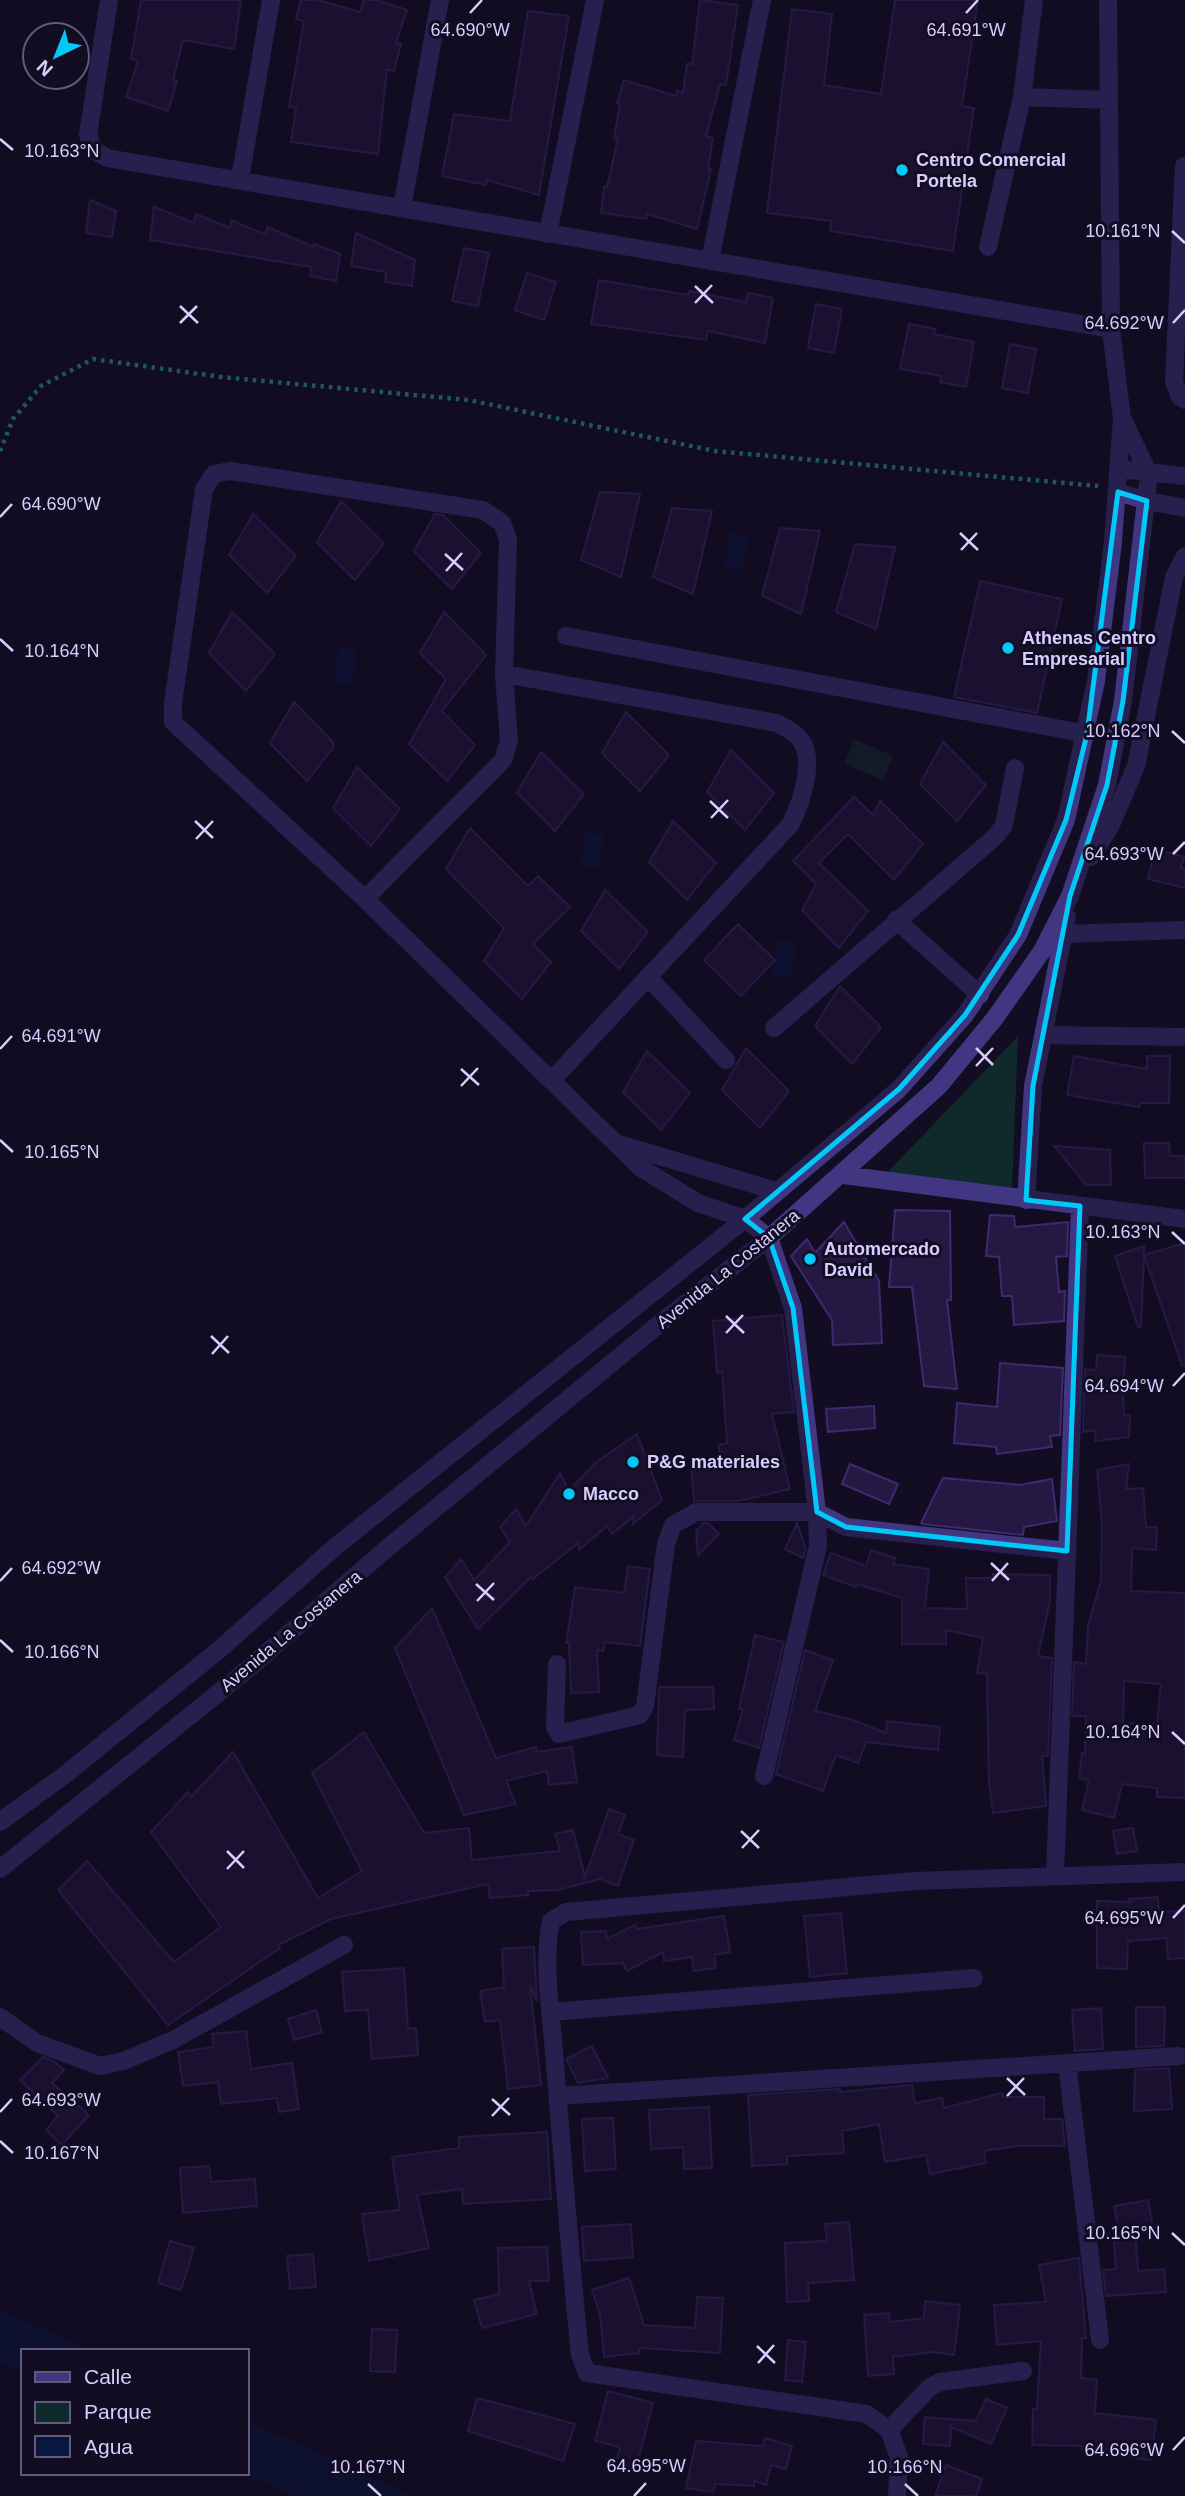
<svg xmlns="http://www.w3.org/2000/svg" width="1185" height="2496" font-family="Helvetica,sans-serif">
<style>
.green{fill:#102a2c}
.water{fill:#08173f}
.building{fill:#251843;stroke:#3e2a70;stroke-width:2;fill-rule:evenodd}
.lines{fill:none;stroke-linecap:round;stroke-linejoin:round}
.path{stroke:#2bb1b6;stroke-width:4.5;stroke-dasharray:3.5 5;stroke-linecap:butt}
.minor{stroke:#403682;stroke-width:18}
.marked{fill:none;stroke:#00c8f8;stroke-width:5;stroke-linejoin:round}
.ticks{fill:none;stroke:#d8cdff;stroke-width:2.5}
.poi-dot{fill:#00c8f8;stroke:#120d22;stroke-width:2.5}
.labels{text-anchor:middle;stroke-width:6;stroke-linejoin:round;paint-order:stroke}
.poi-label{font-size:18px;font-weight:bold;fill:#d8cdff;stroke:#120d22;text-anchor:start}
.street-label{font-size:18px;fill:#d8cdff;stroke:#120d22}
.ticks-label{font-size:18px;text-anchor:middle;fill:#d8cdff;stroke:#120d22;stroke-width:6;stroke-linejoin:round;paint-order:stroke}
</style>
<rect width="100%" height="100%" fill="#120d22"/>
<path class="green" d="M854,739l39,17 -10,24 -39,-16z
M1018,1036l-6,152 -126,-14z"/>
<path class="water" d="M729,533l19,3 -6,34 -17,-2z
M339,648l18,3 -6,34 -17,-2z
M586,833l19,2 -7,34 -17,-1z
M778,940l18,3 -6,34 -17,-2z
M0,2310l91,41h-68v21l-23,-11z
M247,2421l167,75h-121l-49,-23h3z"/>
<path class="building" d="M141,0h100l-7,49 -51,-9 -10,40 4,1 -9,30 -42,-14 12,-36 -7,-2z
M301,0h17l42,12 4,-12h12l31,10 -11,33 5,1 -7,27 -7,-2 -9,85 -87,-12 5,-34 -7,-1 15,-86 -8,-2z
M700,0l38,5 -12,80 -6,-1 -14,53 7,1 -5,31h3l-14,60 -50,-15 -1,5 -45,-6 3,-26h3l11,-48 -4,-1 6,-34 -3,-1 7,-23 52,16 1,-5 6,2 4,-29h5z
M895,0h83l-16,106 12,2 -21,143 -123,-20 2,-10 -65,-8 25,-204 40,5 -8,71 57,9z
M528,11l41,5 -30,179 -52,-15 -1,5 -44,-9 12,-62 56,7z
M90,200l26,11 -4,26 -26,-4z
M154,207l40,16 2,-9 34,14 1,-8 35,15 1,-8 47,20v-3l26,10 -4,27 -26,-5 1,-9 -161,-27z
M356,233l59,27 -3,26 -27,-4 1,-10 -35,-6z
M464,248l25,5 -11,53 -26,-5z
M527,273l29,9 -12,38 -29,-10z
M599,280l89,15 1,-4 57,11 2,-9 25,5 -8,45 -57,-12 -2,9 -115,-16z
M816,304l26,5 -8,44 -26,-5z
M909,324l26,5 -1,5 40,8 -8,45 -26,-5 1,-6 -41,-7z
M1010,344l26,5 -8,44 -26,-5z
M600,492l40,2 -19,83 -40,-17z
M341,501l43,42 -29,37 -38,-38z
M672,508l40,3 -19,83 -40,-17z
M253,514l43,42 -29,37 -38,-38z
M435,514l8,1 38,38 -29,36 -38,-38z
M780,528l40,3 -19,83 -39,-18z
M855,544l40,3 -19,82 -40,-17z
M980,581l82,18 -25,114 -83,-16z
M232,612l43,42 -29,37 -37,-38z
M444,612l42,43 -44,56 33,34 -28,36 -38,-37 37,-65 -26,-26z
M294,702l39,40v6l-26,33 -37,-38z
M626,712l43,43 -29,36 -38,-38z
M943,742l43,43 -29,36 -37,-37z
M731,750l43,43 -29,37 -38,-38z
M541,752l43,42 -29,37 -38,-38z
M357,767l43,42 -29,37 -38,-38z
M854,797l19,18 7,-14 43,43 -29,36 -46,-46 -29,29 49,48 -29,37 -37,-38 14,-26 -23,-23z
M673,821l43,42 -29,37 -38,-38z
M470,828l58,58 10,-10 32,31 -37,37 18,18 -29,37 -38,-38 20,-33 -58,-59z
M1155,849l29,8 -3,11 4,1v19l-37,-9z
M605,890l43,42 -29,37 -38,-38z
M738,924l37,36 -34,36 -37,-36z
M840,986l41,41 -29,37 -37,-38z
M746,1048l43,43 -29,37 -38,-38z
M647,1051l43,42 -29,37 -38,-38z
M1074,1056l73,13v-13h23l-1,47h-29l-1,4 -72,-12z
M1144,1143h25l1,13h15v22h-40z
M1054,1146l56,4 1,35h-25z
M895,1210l55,1 1,89h-4l10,89 -33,-3 -12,-99h-23z
M990,1215l24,1 1,11 53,-5 -1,34 -11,1 3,35 6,-1 -1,30 -50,4 -2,-29h-10l-3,-39 -13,-1z
M844,1222l35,59 3,62 -49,2 -1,-25 -41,-64 16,-17 8,14z
M1185,1243v123h-3l-38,-111 -3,72h-3l-23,-71 29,-10v9z
M782,1315l12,97 -22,2 18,75 -52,12h-44l-3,-35 31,-3 -4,-18 9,-2 -5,-71 -5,1 -4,-52z
M1097,1355l28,2 -2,40 1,18h6l-1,22 -34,4 1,-11 -13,2 2,-63 11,1z
M1000,1363l63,5 -3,67 -10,1 2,11 -55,7 -1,-7 -42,-4 3,-40 40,4z
M874,1406l1,22 -47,4 -2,-23z
M637,1434l25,66 -29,24 1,-8 -22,18 -5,-8 -28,24v-8l-46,37 -2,-2 -53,52 -33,-52 16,-18 13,21 36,-38 -10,-15 16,-18 10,17 34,-53 9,18 26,-28z
M850,1464l48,20 -9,20 -47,-20z
M1129,1464l-3,25 17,-1 3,39h11l-1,23 -24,-2 -1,43 54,2v205l-28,-1v-9l-35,-4 -8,34 -32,-8 7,-30 -10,-2 3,-25h3l1,-37h-14l2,-54 12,2 2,-38 13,-46 1,-56 -5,-54zM1124,1681l37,3 -4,40 -34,-1z
M943,1478l77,7 32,-6 5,42 -33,6 -1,8 -100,-11 -2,-1z
M703,1523h5l11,11 -21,21 -2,-24z
M797,1523l9,26 -3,9 -18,-9z
M871,1550l24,8 -2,6 36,5 -4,39 42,1 -1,-31h27v-4l57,1v26l-12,55 14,2 -4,98h-6l4,50 -53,7 -4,-29 -2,-110 -10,-1 6,-35 -37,-8v14h-44v-46l-45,-14 -1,3 -33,-12 8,-22 35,13z
M628,1566l22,3 -10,77 -35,-4 -2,9 -6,-1 2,42 -28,1 -2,-50h-3l9,-56 49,6z
M432,1608l64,150 40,-11 1,5 35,-5 5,35 -28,3 -2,-14 -41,10 10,23 -52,11 -69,-167z
M755,1635l29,7 -25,106 -25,-8 9,-31h-4z
M805,1650l28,10 -18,51 35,8 36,14 1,-12 53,6 -2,23 -72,-8 -8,21 -22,-8 -13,36 -47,-17z
M659,1687h54l1,22 -29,1 -2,47 -26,-2z
M364,1732l60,101 45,-5 3,32 88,-9 -5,-17 18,-4 12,47 24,-68 16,6 -7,19 16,6 -16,46 -18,-7 -41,11 -31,1v4l-38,3 -2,-14 -157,35 -53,26 2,3 -112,77 -110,-135 29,-29 87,101 47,-35 -70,-95 37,-40 3,5 42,-45 85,146 44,-27 -50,-98z
M1133,1828l4,23 -20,3 -4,-23z
M1158,1897l1,15 26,-1v47l-17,1 -2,-21 -38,3 -1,28 -30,-1v-67l33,1 -1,-3z
M841,1913l6,60 -37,4 -6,-61z
M724,1916l6,36 -16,3 2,13 -22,3 -2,-14 -28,4 -1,-9 -36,19 -4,-8 -40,2 -2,-33 25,-1 1,8 28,-14 2,4z
M534,1947l3,54 -7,-15 11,99 -33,4 -8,-69 -15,2 -5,-31 24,-4 -2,-38z
M404,1968l4,61 8,-1 2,27 -46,4 -4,-49 -23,1 -3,-39z
M1136,2007h29l-1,39 -28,1z
M1101,2008l2,41 -28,2 -3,-41z
M316,2010l6,22 -28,8 -6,-21z
M246,2031l5,38 41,-6 7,46 -20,3 -2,-14 -56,6 -3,-22 -35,4 -5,-34 36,-5 -2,-13z
M592,2046l16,32 -30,5 -12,-24z
M43,2057l11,4 10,9 -12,13 37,32 -27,30 -16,-15 12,-14 -38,-36z
M1169,2068l3,41 -38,2 1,-41z
M912,2085l3,18 27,-5 2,10 58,-15 1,4h41v22h18l3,27h-49l-32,5 2,12 -56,11 -4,-19 -41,7 -6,-38 -37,7 2,22 -57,3v8l-35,2 -4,-71 92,-6v3z
M709,2107l3,61 -28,1 -1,-22 -32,2 -2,-39z
M613,2118l3,51 -31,2 -3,-52z
M547,2132l4,67 -88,5 -1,-15 -45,6 12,53 -60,13 -7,-47 38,-4 -8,-53 67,-9v-11z
M209,2166l2,16 44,-3 2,27 -74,7 -3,-45z
M1148,2200l5,28 -18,3 3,40 26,-2 2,23 -60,4 -3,-26 13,-1 -2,-26 7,-1 -7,-36z
M849,2222l5,58 -46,3 1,18 -22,1 -2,-59 42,-2 -2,-17z
M631,2224l2,33 -49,4 -2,-34z
M170,2241l24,7 -13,42 -23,-7z
M547,2247l2,34h-20l8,33 -55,14 -8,-28 25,-6 -1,-46z
M313,2254l3,33 -26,2 -3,-33z
M1079,2258l7,80h-4l-1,40 16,2 -2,33 61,7 -5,40 -32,-4v-5l-37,-1v-4l-50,-1 1,-36h4l4,-68 -44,4 -3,-40 52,-3 -7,-37z
M629,2278l15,47 51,3 2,-31 26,1 -3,55 -81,-5v5l-35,4 -4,-42 -8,-25z
M925,2301l35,4 -6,50 -20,-3 -41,5 1,17 -26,2 -4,-61 25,-2 1,9 34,-4z
M372,2329l25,1 -2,42 -25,-1z
M788,2340l18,2 -4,40 -17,-2z
M608,2391l45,12 -17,66 -20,-5 4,-17 -25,-6z
M477,2398l98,26 -12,37 -95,-30z
M986,2399l21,9 -16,36 -40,-17 -1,19 -27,-2 2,-27 51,4z
M765,2438l27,8 -6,23 -15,-4 -5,20 -12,-4v5l-39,-2 -2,8 -27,-4 10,-47 67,5z
M946,2465l36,14 -6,17h-41z"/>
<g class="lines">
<path class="path" d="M0,451l13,-32 28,-33 52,-27 128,18 247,23 247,51 383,35"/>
<path class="minor" d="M109,0l-21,135 6,15 13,8 1004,171
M1022,97l87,3
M1184,166l-10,216 6,15 5,3
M240,179l31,-179
M402,207l38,-207
M548,234l47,-234
M988,247l34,-150 12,-97
M710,261l52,-261
M1119,469l66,7
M1118,492l29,9 38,7
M566,636l521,98
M504,674l273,49c7,4 14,7 19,12 23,19 5,69 -6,90l-238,255
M1091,857l20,-32 25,-59 38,-189 11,-21
M365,899l138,-139 6,-19 -5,-67 4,-135 -6,-16 -19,-13 -253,-39 -16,3 -10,15 -31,214v19l192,177 276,269 57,35 47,16 24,19 24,70 24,204 29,15 221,24
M896,920l84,75
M1063,934l122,-4
M648,977l78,83
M774,1028l222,-192 8,-11 11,-57
M1044,1035l141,2
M616,1143l160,48
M843,1175l342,44
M1026,1200l7,-114 34,-169
M557,1664l-2,63 4,7 81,-19 5,-9 21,-162 7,-19 23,-13h121l1,34 -54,230
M0,1822l66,-48 154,-125 115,-102 410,-328 154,-130 66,-74 53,-80 48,-115 30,-139 17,-139 9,-124 -11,-89 -3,-329
M0,1869l248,-200 137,-119 279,-230 105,-82 170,-152 56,-68 47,-67 28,-55 37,-111 16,-84 26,-227 -27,-56
M1055,1876l25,-670
M551,2012l423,-34
M0,2017l37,26 63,23 24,-5 51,-22 169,-94
M1067,2063l33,277
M558,2096l621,-40
M889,2430l40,-42 11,-6 83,-11
M897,2496l2,-39 -10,-27 -22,-16 -280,-41 -7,-18c-10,-97 -17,-194 -25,-291 -3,-43 -13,-101 -4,-143l15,-9 349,-31 270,-9"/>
</g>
<path d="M0 0H1185V2496H0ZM1118,492l29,9 -24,200 -16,84 -37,111 -37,190 -7,114 54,6 -13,345 -221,-24 -29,-15 -24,-204 -24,-70 -24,-19 154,-130 66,-74 53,-80 48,-115 21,-86z" fill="#120d22" fill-opacity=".55" fill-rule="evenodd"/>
<path class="marked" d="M1118,492l29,9 -24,200 -16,84 -37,111 -37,190 -7,114 54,6 -13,345 -221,-24 -29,-15 -24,-204 -24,-70 -24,-19 154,-130 66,-74 53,-80 48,-115 21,-86z"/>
<path class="ticks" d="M470,13l12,-13M966,13l12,-13M0,139l13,11M1172,231l13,12M695,286l18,17M695,303l17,-18M180,306l18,17M180,323l17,-17M1173,323l12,-13M0,517l12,-13M960,533l18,17M961,550l16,-17M445,554l18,16M446,571l16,-18M0,639l13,12M1172,731l13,12M710,801l18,17M711,818l17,-18M195,821l18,17M196,839l17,-18M1173,854l12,-12M976,1048l17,17M0,1049l12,-13M976,1066l17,-18M461,1069l18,16M461,1086l17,-18M0,1140l13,12M1172,1232l13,12M726,1316l18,17M726,1333l17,-18M211,1336l18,17M212,1354l16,-18M1173,1386l12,-13M991,1563l18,17M0,1581l12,-13M992,1581l16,-18M476,1584l18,16M477,1601l17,-18M0,1640l13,12M1172,1732l13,12M741,1831l18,17M742,1848l17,-18M227,1851l17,17M227,1869l17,-18M1173,1918l12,-13M1007,2078l18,17M1007,2096l17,-18M492,2099l18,16M0,2112l12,-13M492,2116l17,-18M0,2141l13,12M1172,2233l13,12M757,2346l18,17M758,2363l16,-18M1173,2450l12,-13M368,2484l13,12M905,2484l13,12M634,2496l12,-13"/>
<g class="poi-dot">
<circle cx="902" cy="170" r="7"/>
<circle cx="1008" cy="648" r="7"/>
<circle cx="810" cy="1259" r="7"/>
<circle cx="633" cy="1462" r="7"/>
<circle cx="569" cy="1494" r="7"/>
</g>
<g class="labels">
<g class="poi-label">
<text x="916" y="166">Centro Comercial<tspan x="916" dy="21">Portela</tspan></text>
<text x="1022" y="644">Athenas Centro<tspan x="1022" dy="21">Empresarial</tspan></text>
<text x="824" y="1255">Automercado<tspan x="824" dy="21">David</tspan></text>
<text x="647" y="1468">P&amp;G materiales</text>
<text x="583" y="1500">Macco</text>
</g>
<g class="street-label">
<text transform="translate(728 1269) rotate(-39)" y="6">Avenida La Costanera</text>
<text transform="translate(291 1631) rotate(-40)" y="6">Avenida La Costanera</text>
</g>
</g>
<g class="ticks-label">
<text x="470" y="36">64.690°W</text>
<text x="966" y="36">64.691°W</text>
<text x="62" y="157">10.163°N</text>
<text x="1123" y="237">10.161°N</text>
<text x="1124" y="329">64.692°W</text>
<text x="61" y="510">64.690°W</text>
<text x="62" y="657">10.164°N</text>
<text x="1123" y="737">10.162°N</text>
<text x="1124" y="860">64.693°W</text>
<text x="61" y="1042">64.691°W</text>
<text x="62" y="1158">10.165°N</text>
<text x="1123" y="1238">10.163°N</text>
<text x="1124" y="1392">64.694°W</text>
<text x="61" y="1574">64.692°W</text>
<text x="62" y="1658">10.166°N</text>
<text x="1123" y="1738">10.164°N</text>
<text x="1124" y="1924">64.695°W</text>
<text x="61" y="2106">64.693°W</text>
<text x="62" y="2159">10.167°N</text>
<text x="1123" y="2239">10.165°N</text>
<text x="1124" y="2456">64.696°W</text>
<text x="646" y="2472">64.695°W</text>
<text x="368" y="2473">10.167°N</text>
<text x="905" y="2473">10.166°N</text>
</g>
<rect x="21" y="2349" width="228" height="126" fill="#120d22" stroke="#615a7a" stroke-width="2"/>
<rect x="35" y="2372" width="35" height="10" fill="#403682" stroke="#615a7a" stroke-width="2"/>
<text x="84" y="2384" font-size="21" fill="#d8cdff">Calle</text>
<rect x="35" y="2402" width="35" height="21" fill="#102a2c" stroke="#615a7a" stroke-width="2"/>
<text x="84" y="2419" font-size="21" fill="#d8cdff">Parque</text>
<rect x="35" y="2436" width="35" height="21" fill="#08173f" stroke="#615a7a" stroke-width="2"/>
<text x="84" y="2454" font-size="21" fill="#d8cdff">Agua</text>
<g transform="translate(56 56) rotate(223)"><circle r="33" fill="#120d22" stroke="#615a7a" stroke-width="2"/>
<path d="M0-5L12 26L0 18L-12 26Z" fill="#00c8f8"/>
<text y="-10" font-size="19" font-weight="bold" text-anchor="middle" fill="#d8cdff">N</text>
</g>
</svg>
